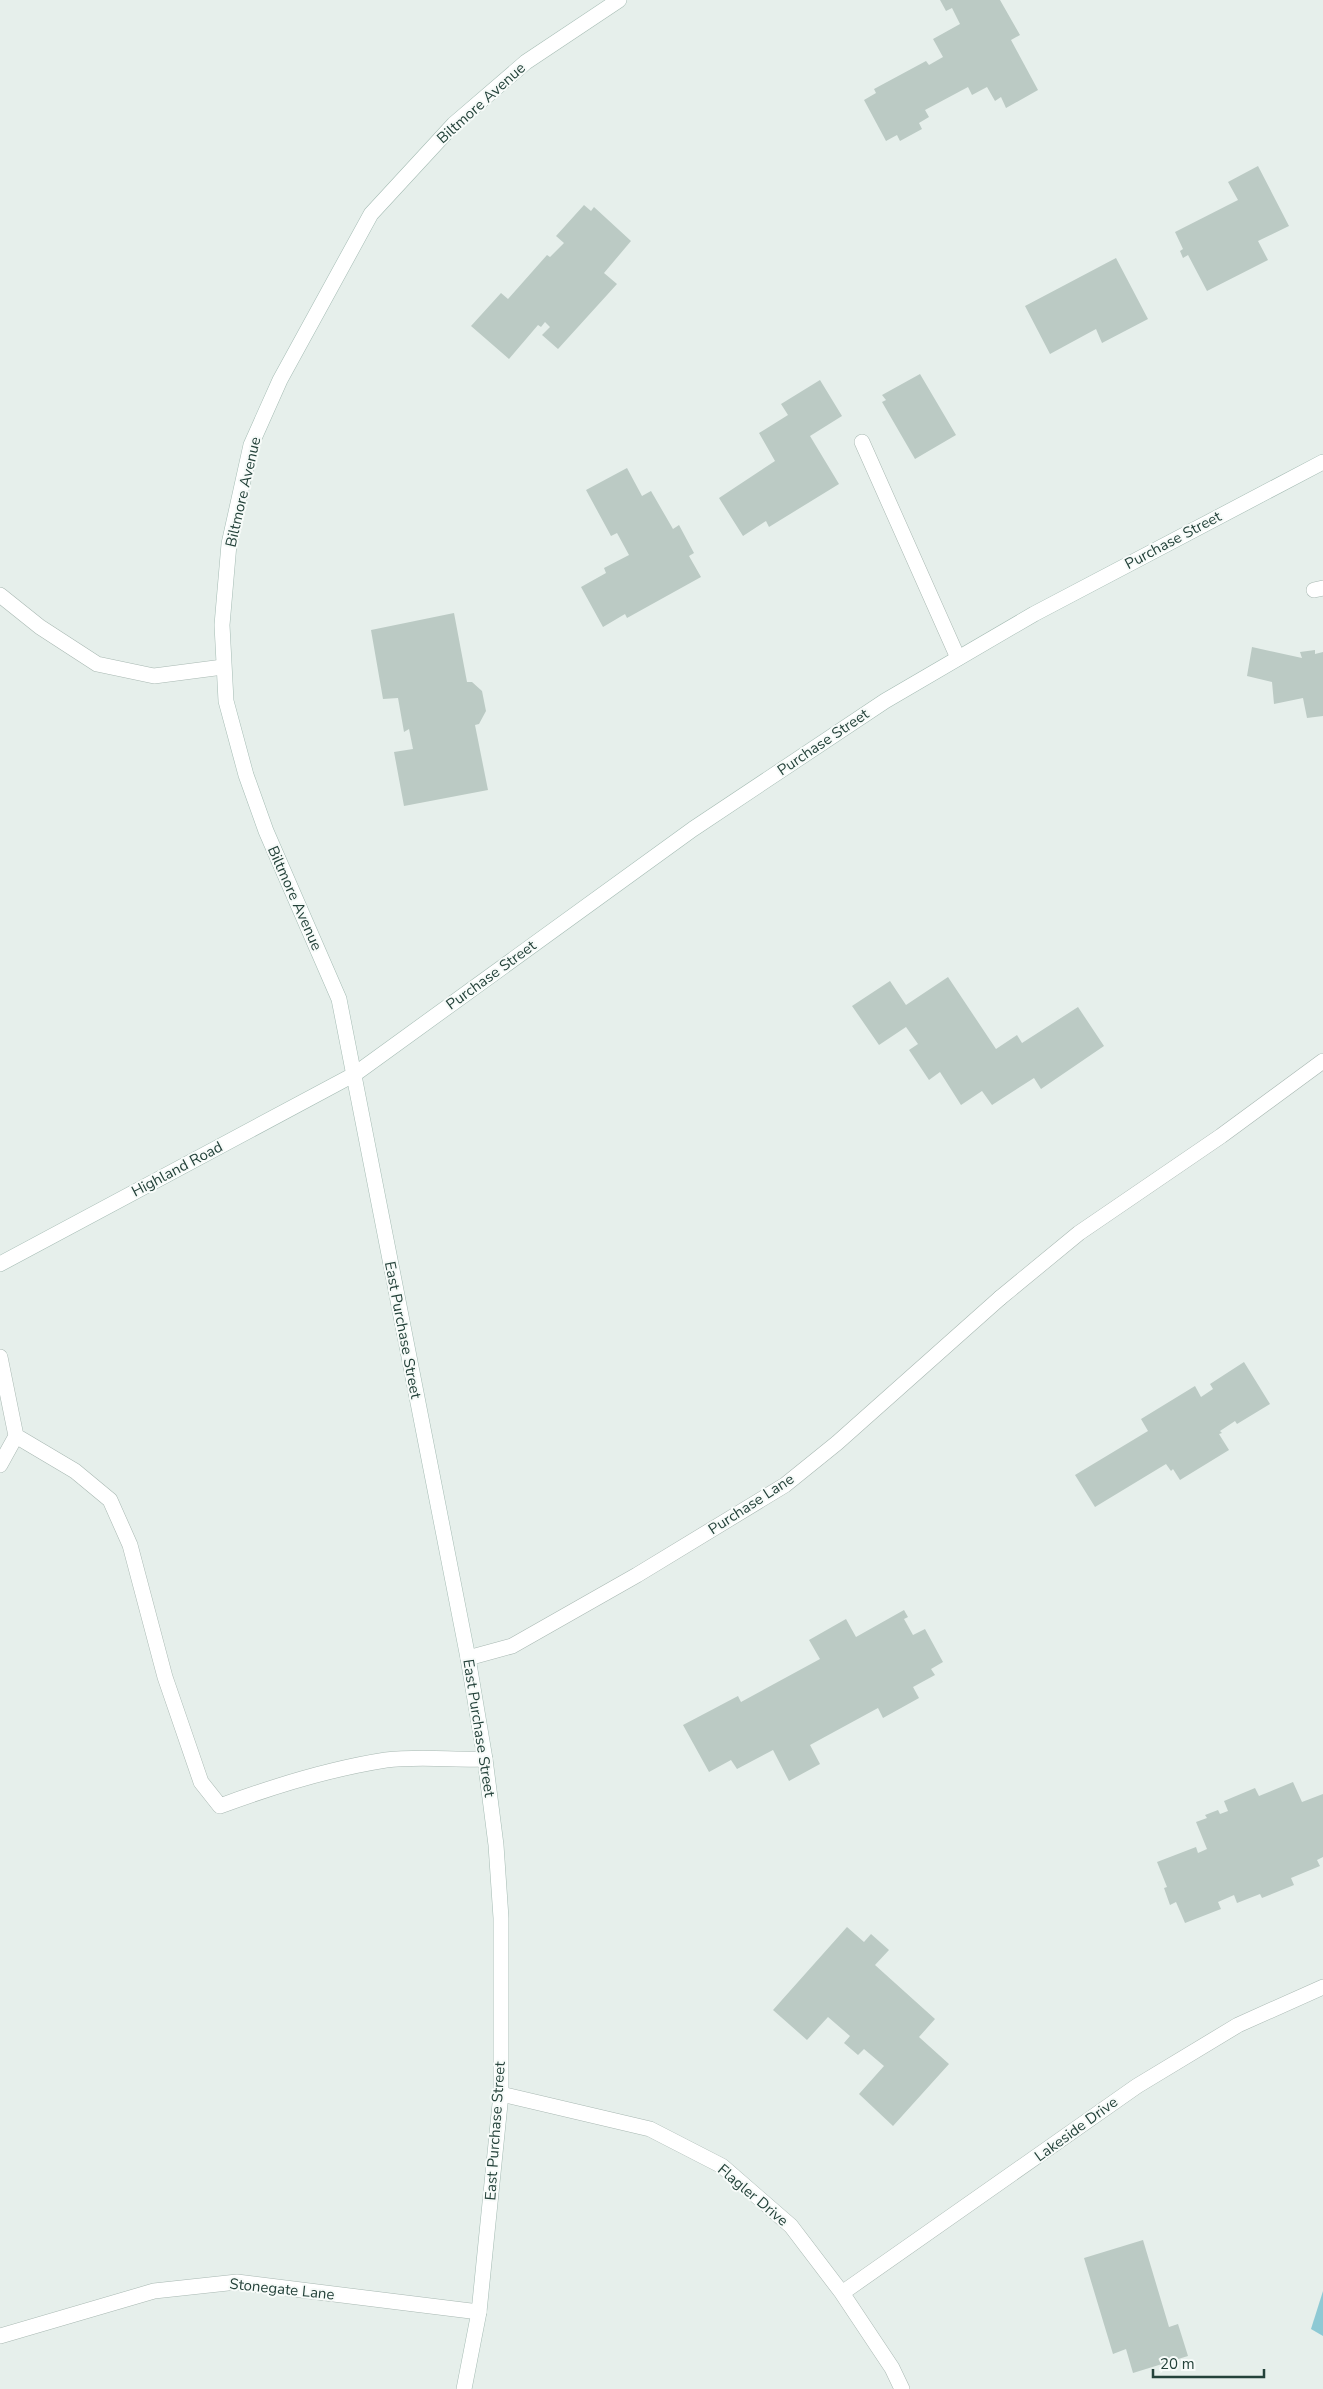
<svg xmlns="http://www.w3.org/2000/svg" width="1323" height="2389" font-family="'Nunito Sans',sans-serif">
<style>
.water{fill:#8ec9d4}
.building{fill:#bbcac4}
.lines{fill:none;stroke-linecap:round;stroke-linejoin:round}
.lane-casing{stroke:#a8b8b2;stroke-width:16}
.street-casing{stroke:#a8b8b2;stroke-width:16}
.secondary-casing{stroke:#a4bbb3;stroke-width:16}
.lane{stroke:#fff;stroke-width:15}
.street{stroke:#fff;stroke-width:15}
.secondary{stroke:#fff;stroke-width:15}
.labels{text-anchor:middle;stroke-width:4;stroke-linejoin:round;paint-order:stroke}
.street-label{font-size:15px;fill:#24423a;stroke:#f7fbf9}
</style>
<rect width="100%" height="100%" fill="#e6efeb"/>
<path class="water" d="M1323,2291v45l-12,-7z"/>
<path class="building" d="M940,0h60l20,35 -9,5 27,50 -32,18 -5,-11 -6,4 -8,-14 -15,8 -4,-8 -43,23 4,7 -10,6 3,6 -22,12 -3,-6 -11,6 -22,-41 12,-7 -2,-4 52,-28 3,4 14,-8 -10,-18 27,-15 -8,-16 -6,3z
M1258,166l31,60 -31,15 10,19 -61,31 -19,-36 -5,3 -3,-7 3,-2 -8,-17 63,-32 -10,-18z
M584,205l7,6 3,-4 37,34 -27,32 13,11 -59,65 -16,-14 8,-8 -5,-5 -4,5 -3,-2 -29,34 -38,-33 30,-33 7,6 39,-44 3,2 14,-14 -8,-7z
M1116,258l32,61 -46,24 -6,-14 -46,25 -25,-48z
M920,374l36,61 -41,24 -33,-57 4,-2 -4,-5z
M820,380l22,36 -32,20 29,48 -70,43 -3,-6 -23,15 -24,-38 56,-37 -16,-28 29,-18 -7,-11z
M627,468l15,28 9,-5 22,38 6,-4 15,28 -5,3 12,21 -74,41 -2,-4 -22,13 -22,-40 25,-14 -2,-5 25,-13 -12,-22 -6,3 -25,-46z
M454,613l13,69h5l10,9 4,20 -7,13 -4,1 13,65 -84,16 -10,-54 19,-3 -4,-20 -5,3 -6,-34 -15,1 -12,-69z
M1252,647l50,11 -2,-6 15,-2v4l8,-2v64l-16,2 -4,-20 -29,6 -2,-22 -25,-6z
M948,977l48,72 21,-14 5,8 56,-36 26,39 -63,43 -7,-11 -42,27 -10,-14 -21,14 -21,-33 -11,8 -20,-30 9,-6 -12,-17 -27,18 -27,-39 38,-25 16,24z
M1244,1362l26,42 -33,20 -2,-3 -15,10 2,2 -3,1 10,16 -49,30 -7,-11 -2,2 -5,-7 -71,43 -20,-32 73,-44 -7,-12 54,-33 6,11 12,-8 -3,-5z
M904,1610l4,7 -4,2 9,16 12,-6 18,33 -12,7 4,6 -22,12 6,11 -36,20 -5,-10 -68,37 10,19 -31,17 -16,-31 -36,19 -6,-9 -22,12 -26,-47 55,-29 3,6 79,-43 -11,-19 37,-21 10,18z
M1293,1782l9,20 21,-8v63l-6,3 3,6 -29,12 3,7 -32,13 -2,-4 -23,9 -3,-8 -16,7 3,7 -36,14 -9,-21 -6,3 -6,-17 3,-1 -10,-25 39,-15 2,6 9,-4 -11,-27 11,-4 -2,-3 13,-5 2,4 8,-3 -4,-10 31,-13 4,8z
M847,1927l17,15 7,-8 18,16 -14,15 60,54 -16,18 30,27 -56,62 -34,-32 25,-28 -20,-17 -6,6 -14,-12 6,-7 -22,-19 -21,23 -34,-30z
M1143,2240l26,87 9,-3 10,32 -55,17 -7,-24 -13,5 -29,-96z"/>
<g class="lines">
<defs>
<path id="lane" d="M862,442l96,216
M1314,590l9,-2
M1000,1298l79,-65 142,-97 102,-75
M0,1357l16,79 -16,29
M16,1436l59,35 35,29 20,45 35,132 36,105 19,24c54,-20 108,-37 166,-46 31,-4 68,0 99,-1"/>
<path id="street" d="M0,595l40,32 57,37 57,12 69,-9
M468,1658l44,-12 125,-71 148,-90 52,-42 163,-145
M501,2094l149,35 72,37 69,60 51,67 50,75 10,21
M842,2293l295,-207 101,-61 85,-38
M0,2336l154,-45 83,-9 242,30"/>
<path id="secondary" d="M0,1264l355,-190 338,-245 192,-128 149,-87 289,-152
M464,2389l15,-77 22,-218v-176l-5,-73 -11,-86 -17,-101 -129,-659 -73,-168 -20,-56 -20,-74 -4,-76 7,-81 22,-99 29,-65 91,-166 83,-90 72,-62 93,-62"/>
</defs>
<use href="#lane" class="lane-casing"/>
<use href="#street" class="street-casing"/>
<use href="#secondary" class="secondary-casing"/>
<use href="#lane" class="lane"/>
<use href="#street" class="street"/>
<use href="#secondary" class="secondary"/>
</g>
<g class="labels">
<g class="street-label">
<text transform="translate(481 103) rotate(-42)" y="5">Biltmore Avenue</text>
<text transform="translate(243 492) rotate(-77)" y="5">Biltmore Avenue</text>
<text transform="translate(1173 540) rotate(-28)" y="5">Purchase Street</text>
<text transform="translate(823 742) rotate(-34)" y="5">Purchase Street</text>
<text transform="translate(295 898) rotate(66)" y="5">Biltmore Avenue</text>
<text transform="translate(491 975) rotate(-36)" y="5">Purchase Street</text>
<text transform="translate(177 1169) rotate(-28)" y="5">Highland Road</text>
<text transform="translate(403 1330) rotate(79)" y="5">East Purchase Street</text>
<text transform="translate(751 1504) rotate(-33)" y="5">Purchase Lane</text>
<text transform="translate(479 1728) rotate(81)" y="5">East Purchase Street</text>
<text transform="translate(1076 2129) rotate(-36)" y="5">Lakeside Drive</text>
<text transform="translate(495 2131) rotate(-86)" y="5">East Purchase Street</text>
<text transform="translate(753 2195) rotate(40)" y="5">Flagler Drive</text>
<text transform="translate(282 2289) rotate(6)" y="5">Stonegate Lane</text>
</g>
</g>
<path d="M1153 2369v8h111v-8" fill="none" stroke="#24423a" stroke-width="2.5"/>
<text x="1160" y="2369" font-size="15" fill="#24423a" stroke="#f7fbf9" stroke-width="4" paint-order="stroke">20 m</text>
</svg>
